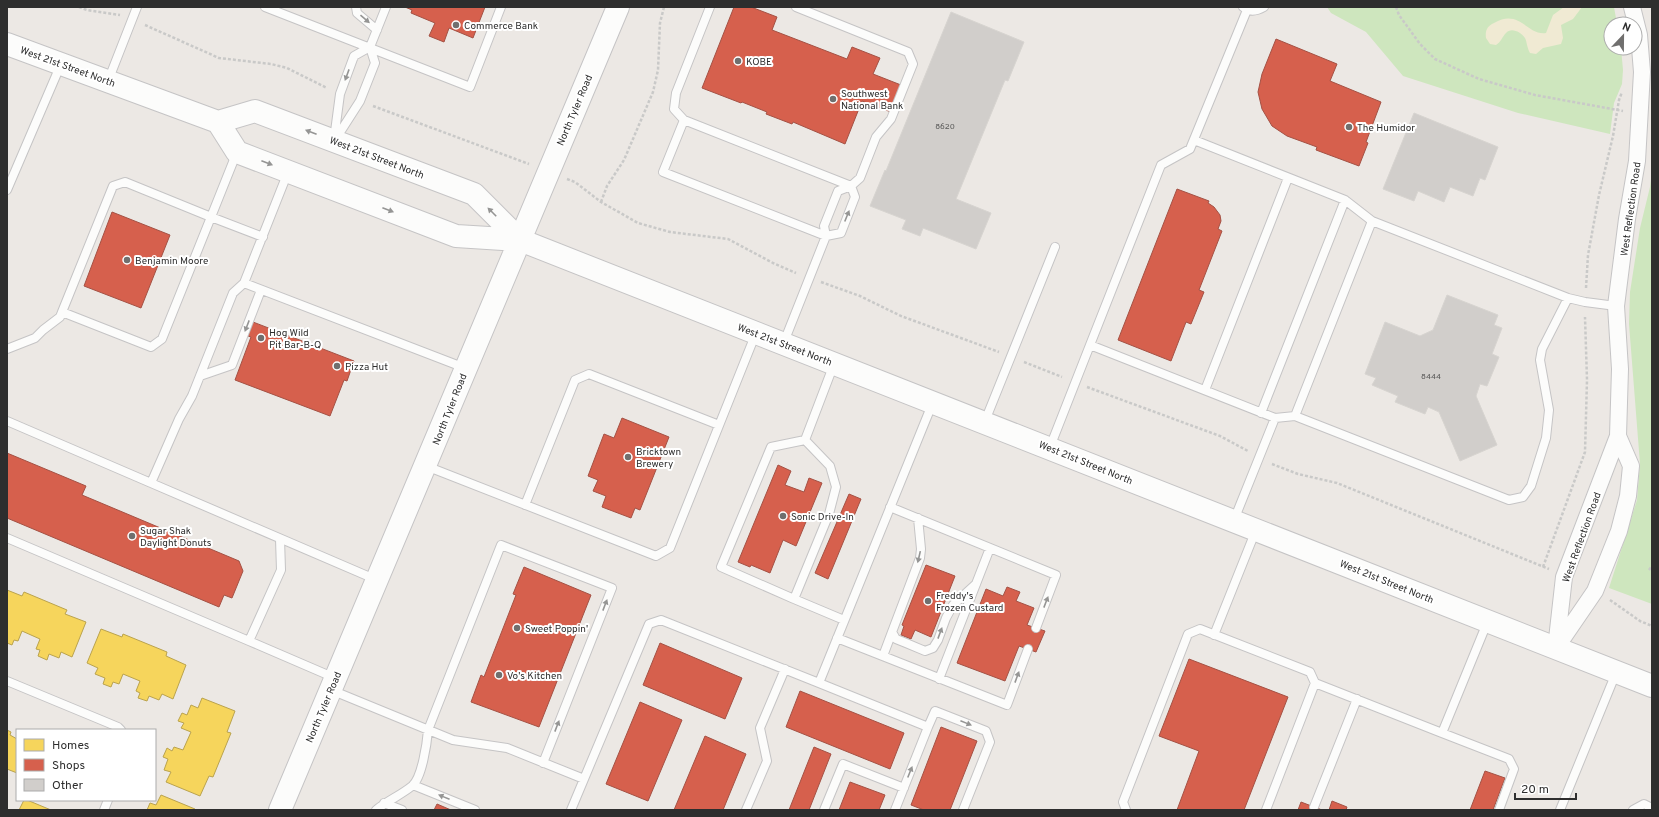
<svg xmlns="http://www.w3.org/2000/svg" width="1659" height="817" font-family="Overpass,sans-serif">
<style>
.green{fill:#cee6be}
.sand{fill:#f0ead3}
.homes{fill:#f6d55c;stroke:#baa34e}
.shops{fill:#d6604d;stroke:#a45144}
.building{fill:#d1cecb;stroke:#d7d4d0}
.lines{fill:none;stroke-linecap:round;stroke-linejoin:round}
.service-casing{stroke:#c5c4c5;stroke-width:10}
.minor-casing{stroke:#c5c4c5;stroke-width:18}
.secondary-casing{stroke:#c5c4c5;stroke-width:24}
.path{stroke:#c9c9c8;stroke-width:2.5;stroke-dasharray:3 2;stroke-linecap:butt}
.service{stroke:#fcfcfb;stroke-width:8}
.minor{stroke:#fcfcfb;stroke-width:16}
.secondary{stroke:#fcfcfb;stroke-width:22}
.oneway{fill:#959594}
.poi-dot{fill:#706f6e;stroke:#fff;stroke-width:1.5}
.labels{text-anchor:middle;stroke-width:4;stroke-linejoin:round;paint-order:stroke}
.number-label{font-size:8px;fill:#585857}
.poi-label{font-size:10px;fill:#2e2e2e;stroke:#fff;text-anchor:start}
.street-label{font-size:10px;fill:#2e2e2e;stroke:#fff}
</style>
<rect width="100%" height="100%" fill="#ece8e4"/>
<path class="green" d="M1327,7h287l3,17h-6v24h10l2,22 -1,14 -8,19 -4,31 -92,-21 -115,-37 -37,-44 -35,-19z
M1652,171v433l-43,-16 28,-88 3,-36 -11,-140 1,-32 10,-64 10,-41z"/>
<path class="sand" d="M1564,7h18l-9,12 -12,6 2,13 -2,6 -18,4 -7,6 -6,-1c-3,-5 -3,-11 -5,-15 -4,-6 -14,-11 -19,-5 -4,4 -5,9 -10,12l-6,-1 -4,-6c-1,-7 1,-12 8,-15 26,-15 33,13 52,10l7,-18z"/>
<path class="homes" d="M7,590l15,6 2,-4 43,18 -2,4 21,8 -14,35 -11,-5 -2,6 -10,-4 -2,6 -9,-4 2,-6 -4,-1 4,-10 -18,-8 -4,10 -4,-1 -2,5 -5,-2z
M101,629l21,8 1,-3 44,18 -1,4 20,9 -13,34 -11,-5 -3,6 -10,-4 -2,5 -9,-3 2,-5 -4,-2 4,-10 -17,-7 -4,10 -6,-2 -2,5 -8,-3 2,-6 -10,-4 3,-6 -11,-5z
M202,698l33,13 -8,21 4,1 -18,44 -4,-1 -9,20 -34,-14 5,-10 -7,-2 4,-11 -5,-2 4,-9 5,3 2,-4 9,3 8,-18 -10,-4 3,-5 -6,-2 4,-8 5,2 4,-10 7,3z
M7,730l4,2 -1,3 7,4v34l-10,-4z
M161,795l34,14v1h-48l3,-7 6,2z
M24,800h3l24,10h-32z"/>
<path class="shops" d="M405,7h80l-12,31 -24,-10 -5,14 -15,-6 6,-13 -24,-10 1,-3z
M734,7h17l26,10 -5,13 75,29 5,-12 28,11 -7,16 28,11 -10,27 -29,-11 -17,43 -52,-22 -1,2 -26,-10 1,-2 -25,-10 -1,1 -39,-15z
M1276,39l61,25 -7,17 51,21 -15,40 2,1 -9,23 -43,-16 1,-3 -30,-11 -15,-10 -10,-17 -4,-17 4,-18z
M1177,189l32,12 -1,2 6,4 6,8 1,6 -3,8 4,2 -23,59 5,2 -13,32 -5,-2 -15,39 -53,-21z
M112,212l58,23 -29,73 -57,-22z
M253,322l101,39 -7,20 -3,-1 -14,36 -95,-36 16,-43 -3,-1z
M622,418l47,19 -29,73 -5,-2 -4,10 -29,-11 4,-11 -13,-5 5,-11 -10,-4 16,-42 10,4z
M7,453l79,33 -4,9 157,66 4,10 -11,27 -8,-3 -5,12 -212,-89z
M778,465l13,6 -6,14 19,7 5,-14 13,5 -26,63 -13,-6 -13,33 -19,-8 -1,2 -12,-5z
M849,494l12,5 -33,80 -13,-6z
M926,565l29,11 -24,61 -16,-7 -4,9 -10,-4 3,-9 -2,-1z
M524,567l67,28 -52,132 -68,-25 10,-27 3,2 32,-82 -3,-1z
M1007,587l13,5 -4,9 18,7 -7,17 18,6 -9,21 -17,-6 -14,35 -48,-18 29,-74 17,7z
M660,643l82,35 -17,41 -82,-34z
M1189,659l99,38 -44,113h-67l22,-59 -40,-15z
M800,691l104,42 -14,36 -104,-42z
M640,702l42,18 -34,81 -42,-17z
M941,727l36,14 -27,69h-26l-13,-5z
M705,736l41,18 -23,56h-49z
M814,747l17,7 -22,56h-20z
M1485,771l20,7 -12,32h-23z
M850,782l35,13 -6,15h-40z
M1332,801l15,6 -1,3h-17z
M1301,802l21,8h-24z
M437,804l14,6h-17z"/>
<path class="building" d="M951,12l73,30 -16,39 -3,-1 -49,119 35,14 -15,36 -53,-21 -3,8 -18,-7 4,-9 -36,-14 15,-36 1,1z
M1414,113l84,34 -13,33 -5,-2 -7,18 -23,-9 -6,15 -26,-11 -4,10 -31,-12z
M1447,295l51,20 -4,10 8,3 -10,26 7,3 -12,29 -7,-2 -4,12 21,49 -37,16 -21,-49 -11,-5 -3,7 -30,-12 3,-6 -26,-11 4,-7 -11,-4 20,-52 35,14 13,-6z"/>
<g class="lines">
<defs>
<path id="service" d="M265,7l205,80 31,-80
M356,7l1,6 20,17
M1243,7c7,6 14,4 21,0
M108,81l29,-74
M684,120l-21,52 163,64 15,-3 14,-36 -4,-11 -167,-66 -10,-11 2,-16 34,-86
M334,139l6,-45 14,-38 16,-9 16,-40
M335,140l25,-39 15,-38 -5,-16
M1194,140l151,60 27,21
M237,152l-26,65 52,20
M288,172l-44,111 221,85
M125,182l86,35 -49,122 -11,8 -89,-35 51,-126z
M7,190l54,-126
M244,283l-11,10 -41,103 -13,23 -28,64 226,97
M784,342l42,-106 -2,-10 14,-35 13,-5 9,-8 16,-41 15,-18 22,-55 -5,-12 -112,-45
M1090,345l71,-180 29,-16 57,-139
M7,349l28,-11 8,-8 17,-13 2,-5
M200,376l32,-11 29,-75
M1205,390l83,-212
M933,402l-114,281 109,44 7,-16 51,20 4,11 -27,68
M1261,413l84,-213
M1295,416l214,84 14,-3 8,-11 15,-48 3,-28 -9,-50 2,-11 26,-51
M7,421l144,62
M985,421l70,-174
M805,440l-34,7 -50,120 73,32 35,-85 7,-27 -6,-21 -25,-26 29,-76
M1050,447l40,-102 185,73
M426,466l230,90 14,-8 86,-215
M525,505l50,-125 14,-6 130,51
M890,507l166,68 -20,53
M918,518l3,31 -1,9 -28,74 4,7 10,4 19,8 8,-3 5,-8 8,-22 7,-13 23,-21
M1234,520l41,-102 20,-2 77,-195 196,77 17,4 31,4
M7,538l242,103
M280,539l1,31 -32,71 86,37
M794,599l50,21
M1214,635l42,-105
M837,638l170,67 21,-56
M883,656l9,-24
M939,679l51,-131
M7,681l111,46 3,3
M1315,683l127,50 45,-110
M331,690l122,50 54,8 77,31
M1442,733l67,26 5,10 -15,41
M413,785l62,25
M384,803l18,7
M1314,807l43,-108
M104,810l4,-10
M376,810c11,-9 25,-15 36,-24 10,-8 15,-43 16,-56l73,-185 111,43 -69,175
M571,810l78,-186 12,-4 158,63
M746,810l21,-49 -7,-33 25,-59
M824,810l19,-46 61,24
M895,810l33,-83
M1126,810l-3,-8 65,-168 12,-5 110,43 5,11 -49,127
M1560,810l56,-137
M1633,810l11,-6 8,4"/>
<path id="minor" d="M1618,436l13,30 -3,30 -9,35 -24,60 -39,57 8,-71z
M1618,436l2,-67 -4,-63 11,-87 10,-58 5,-89 -3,-37 -7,-28"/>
<path id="secondary" d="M7,44l211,78 19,30 219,84 64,4 1132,446
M218,122l37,-11 219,83 46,46
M280,810l338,-803"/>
</defs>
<use href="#service" class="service-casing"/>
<use href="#minor" class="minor-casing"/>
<use href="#secondary" class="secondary-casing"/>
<path class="path" d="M79,7l8,3 33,5
M1396,7l3,8 21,29 15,15 44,20 56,16 88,16
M145,25l74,33 52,6 16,4 40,20
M373,106l156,58
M567,179l8,3 26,20 37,21 32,9 58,7 45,24 23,10
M601,202l6,-16 17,-26 29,-68 5,-22 2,-47 4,-16
M821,282l39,14 41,20 98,36
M1586,288l2,-33 11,-60 14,-59 6,-36 3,-8
M1024,362l38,15
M1087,387l133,49 28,15
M1272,464l26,10 39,9 212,86
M1543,567l42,-115 2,-72 -2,-63
M1649,570l3,-4
M1610,600l30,21 12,5"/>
<use href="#service" class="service"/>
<use href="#minor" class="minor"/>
<use href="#secondary" class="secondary"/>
</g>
<defs><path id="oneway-solid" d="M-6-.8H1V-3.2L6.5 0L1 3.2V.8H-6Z"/></defs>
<g class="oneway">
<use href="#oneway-solid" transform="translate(365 19) rotate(41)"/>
<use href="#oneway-solid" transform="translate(347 75) rotate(110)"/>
<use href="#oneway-solid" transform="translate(311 132) rotate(-159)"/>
<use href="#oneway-solid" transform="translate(267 163) rotate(21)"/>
<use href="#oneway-solid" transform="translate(388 210) rotate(21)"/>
<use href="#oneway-solid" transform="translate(492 212) rotate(-135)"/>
<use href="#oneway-solid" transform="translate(847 216) rotate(-68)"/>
<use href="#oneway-solid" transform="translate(247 326) rotate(111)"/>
<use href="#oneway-solid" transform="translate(919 557) rotate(103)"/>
<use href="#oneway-solid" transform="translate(1046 602) rotate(-69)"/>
<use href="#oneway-solid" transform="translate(605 605) rotate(-69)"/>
<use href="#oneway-solid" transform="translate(940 633) rotate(-70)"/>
<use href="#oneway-solid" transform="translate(1017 677) rotate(-70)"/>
<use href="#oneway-solid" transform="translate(966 723) rotate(22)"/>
<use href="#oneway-solid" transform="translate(557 726) rotate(-69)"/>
<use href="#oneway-solid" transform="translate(910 772) rotate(-68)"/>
<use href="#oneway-solid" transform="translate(444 797) rotate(-158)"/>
</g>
<g class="poi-dot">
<circle cx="456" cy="25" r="4"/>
<circle cx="738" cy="61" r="4"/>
<circle cx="833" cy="99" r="4"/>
<circle cx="1349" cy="127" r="4"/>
<circle cx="127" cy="260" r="4"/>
<circle cx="261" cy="338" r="4"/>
<circle cx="337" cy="366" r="4"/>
<circle cx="628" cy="457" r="4"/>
<circle cx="783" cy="516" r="4"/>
<circle cx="132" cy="536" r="4"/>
<circle cx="928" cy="601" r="4"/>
<circle cx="517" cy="628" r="4"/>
<circle cx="499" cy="675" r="4"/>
</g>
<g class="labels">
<g class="number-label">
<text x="945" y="129">8620</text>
<text x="1431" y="379">8444</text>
</g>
<g class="poi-label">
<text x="464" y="29">Commerce Bank</text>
<text x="746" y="65">KOBE</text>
<text x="841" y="97">Southwest<tspan x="841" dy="12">National Bank</tspan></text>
<text x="1357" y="131">The Humidor</text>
<text x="135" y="264">Benjamin Moore</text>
<text x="269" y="336">Hog Wild<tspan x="269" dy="12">Pit Bar-B-Q</tspan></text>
<text x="345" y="370">Pizza Hut</text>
<text x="636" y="455">Bricktown<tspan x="636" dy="12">Brewery</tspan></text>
<text x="791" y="520">Sonic Drive-In</text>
<text x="140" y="534">Sugar Shak<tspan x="140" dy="12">Daylight Donuts</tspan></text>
<text x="936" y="599">Freddy's<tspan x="936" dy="12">Frozen Custard</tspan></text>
<text x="525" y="632">Sweet Poppin'</text>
<text x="507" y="679">Vo's Kitchen</text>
</g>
<g class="street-label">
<text transform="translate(68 66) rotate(20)" y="4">West 21st Street North</text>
<text transform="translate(574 110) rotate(-67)" y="4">North Tyler Road</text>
<text transform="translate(377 157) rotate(21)" y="4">West 21st Street North</text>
<text transform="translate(1630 209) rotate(-82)" y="4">West Reflection Road</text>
<text transform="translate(785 344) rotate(21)" y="4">West 21st Street North</text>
<text transform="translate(449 409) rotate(-68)" y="4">North Tyler Road</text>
<text transform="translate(1086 462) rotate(22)" y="4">West 21st Street North</text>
<text transform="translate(1581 537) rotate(-70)" y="4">West Reflection Road</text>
<text transform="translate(1387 581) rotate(22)" y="4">West 21st Street North</text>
<text transform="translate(323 707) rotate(-67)" y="4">North Tyler Road</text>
</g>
</g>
<rect width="1659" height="817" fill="none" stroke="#2e2e2e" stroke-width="16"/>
<rect x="16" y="729" width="140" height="72" fill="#ffffff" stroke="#ababab"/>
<rect x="24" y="739" width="20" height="12" fill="#f6d55c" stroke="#ababab"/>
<text x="52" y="749" font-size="12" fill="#2e2e2e">Homes</text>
<rect x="24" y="759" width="20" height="12" fill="#d6604d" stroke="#ababab"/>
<text x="52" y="769" font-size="12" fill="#2e2e2e">Shops</text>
<rect x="24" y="779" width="20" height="12" fill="#d1cecb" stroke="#ababab"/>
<text x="52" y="789" font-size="12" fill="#2e2e2e">Other</text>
<g transform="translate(1623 36) rotate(22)"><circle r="19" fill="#ffffff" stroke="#ababab"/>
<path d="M0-3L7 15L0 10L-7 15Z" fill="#706f6e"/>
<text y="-6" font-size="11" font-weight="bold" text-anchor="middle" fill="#2e2e2e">N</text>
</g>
<path d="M1515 793v6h61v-6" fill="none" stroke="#2e2e2e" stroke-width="2"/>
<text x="1521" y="793" font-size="12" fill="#2e2e2e" stroke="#ffffff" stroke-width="3" paint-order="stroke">20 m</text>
</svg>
